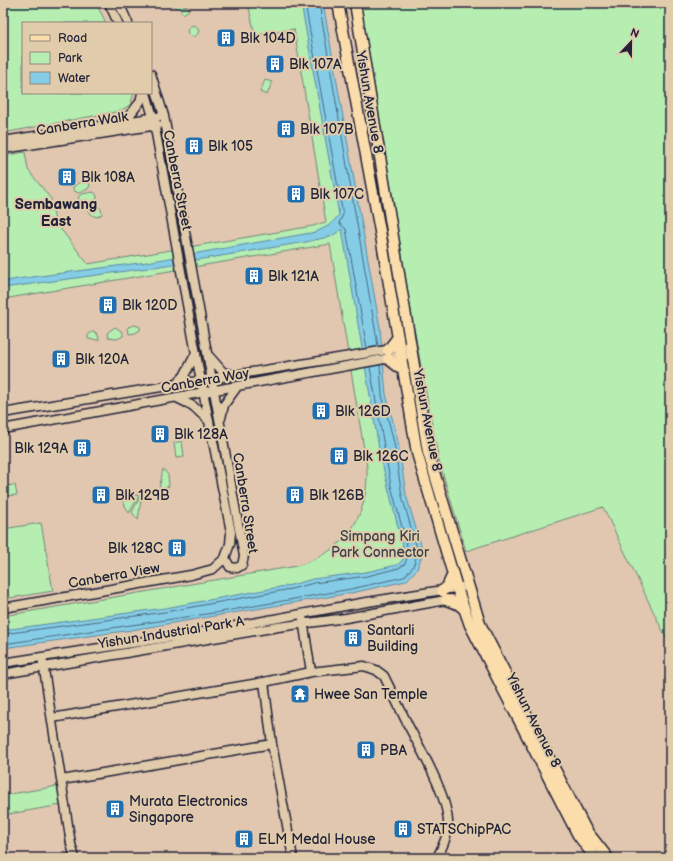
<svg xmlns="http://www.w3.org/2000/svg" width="673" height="861" font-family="'Balsamiq Sans',sans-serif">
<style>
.green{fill:#b6eeb1;stroke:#6c8876}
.water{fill:#85cde6;stroke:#5d89a2}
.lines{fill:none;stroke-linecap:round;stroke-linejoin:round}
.shore{stroke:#4a667f;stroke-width:1}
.minor-casing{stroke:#22223b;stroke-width:11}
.major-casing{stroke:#22223b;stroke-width:13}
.minor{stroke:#e0cbaa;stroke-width:8}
.major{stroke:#faddab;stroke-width:10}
.labels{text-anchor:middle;stroke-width:4;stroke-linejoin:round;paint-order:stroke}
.poi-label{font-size:14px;fill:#22223b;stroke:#e0cbaa;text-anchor:start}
.street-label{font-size:14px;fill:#22223b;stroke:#e0cbaa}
.park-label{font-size:14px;fill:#38414d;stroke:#e0cbaa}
.neighbourhood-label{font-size:15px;font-weight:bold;fill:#22223b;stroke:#e0cbaa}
</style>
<rect width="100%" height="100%" fill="#e1c6b0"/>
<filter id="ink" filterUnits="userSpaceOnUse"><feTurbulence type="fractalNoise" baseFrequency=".025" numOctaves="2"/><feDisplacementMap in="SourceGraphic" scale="8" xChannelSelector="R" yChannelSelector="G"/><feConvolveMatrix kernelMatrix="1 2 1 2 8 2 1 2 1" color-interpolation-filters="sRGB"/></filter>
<g filter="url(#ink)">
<path class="green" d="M3,3h93l10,20h-83v70h111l-4,12 -10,6 -117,22z
M174,3h5l6,4 2,-1 2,4 -6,4 -4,-6 -5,-1z
M248,3h63l104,547 -13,24 -399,67v-25l294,-50c48,-15 72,-48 70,-99l-37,-223 -327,55v-143l22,-4 3,18 23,29 4,23 33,42 225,-38 13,-4 -32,-193 -39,6z
M358,3h312v643l-67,-139 -137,44 -27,-90 -25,-132 -45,-276z
M187.5 31a5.5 5.5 0 1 1 11 0a5.5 5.5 0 1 1-11 0Z
M265,80l7,2 -5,13 -7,-3z
M82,181h6l2,4 -2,4 -9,4 -5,-2 -1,-4z
M94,192l3,4 -1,8 5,5 1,5 -5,3 -5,-2 -14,-17 3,-4z
M135,325l5,2v3l-5,3 -6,1 -1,-7z
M115,327l8,5v4l-6,3 -9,-1 -1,-5z
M94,331l4,4 1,5 -11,-1v-4z
M182,441l2,16 -8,1 -2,-15z
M163,469l5,6 1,11 -10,4z
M15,485l2,10 -14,1v-10z
M135,495l4,1 -10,17 -7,-13z
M140,497l1,3 -3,20 -6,-8z
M41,523l12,68 -50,8v-70z
M58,786l3,19 -58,10v-28l2,8z"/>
<path class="water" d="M301,3h22l57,325 6,66 12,48 8,53 17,57 -6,17 -11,12 -55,12 -226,38 -122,17v-18l162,-22 126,-23 22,-6 53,-7 31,-7 5,-4 2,-4 -1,-10 -23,-92 -38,-226 -10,7 -26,6 -158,26 -145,20v-6l14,-3 130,-17 169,-30 14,-7 9,-10z"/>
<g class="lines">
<path class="shore" d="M305,3l38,212 -4,8 7,6 21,119
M319,3l59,343
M3,634l162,-22 126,-23 23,-6 53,-7 32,-8 6,-4 2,-6v-12l-16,-60 -21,-119
M3,644l217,-32 131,-23 53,-12 9,-10 5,-15 -16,-56 -8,-53 -12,-48 -2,-30"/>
<defs>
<path id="minor" d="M109,3l9,20
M119,3l9,20
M146,93l7,24 47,259 31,156 -1,12 -5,14 5,9 7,1 5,-3 2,-9 -80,-440 -13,-42
M125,121l15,-19 2,-9
M3,141l154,-24
M3,149l155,-24
M209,356l14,16 9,2
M176,384l8,-8 12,-23
M177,398l16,8 16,15
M3,413l408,-67
M221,418l3,-13 13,-18
M3,429l409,-75
M3,608l188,-33 22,-6 12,-11
M303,620l8,52
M3,663l200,-31 158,-29 107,-17
M43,663l28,181 4,14
M3,674l275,-47 68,-9 105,-19
M264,682l8,62 21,114
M52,718l212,-36 47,-10 53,-6 12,4 8,6c8,16 16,33 24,49 13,25 42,74 40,102 -1,11 -6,21 -11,31
M62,780l210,-36"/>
<path id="major" d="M338,3l44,239 35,211 40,135 13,37 108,210 17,23
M355,3l73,449 52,172 106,206 22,28
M388,350l10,-13
M388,359l16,12
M442,591l5,-4 6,-13
M446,600l12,4 6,5"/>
</defs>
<use href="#minor" class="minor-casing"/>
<use href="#major" class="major-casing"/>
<use href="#minor" class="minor"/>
<use href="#major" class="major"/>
</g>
</g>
<defs>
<symbol id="building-square" viewBox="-11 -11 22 22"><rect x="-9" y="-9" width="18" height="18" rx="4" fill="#1f6fb2" stroke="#e0cbaa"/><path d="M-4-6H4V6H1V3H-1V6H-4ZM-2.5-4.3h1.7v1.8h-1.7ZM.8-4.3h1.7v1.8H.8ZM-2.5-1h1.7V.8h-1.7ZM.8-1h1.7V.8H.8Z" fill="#fff"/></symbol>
<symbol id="temple-square" viewBox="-11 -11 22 22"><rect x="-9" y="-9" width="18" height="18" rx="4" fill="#1f6fb2" stroke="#e0cbaa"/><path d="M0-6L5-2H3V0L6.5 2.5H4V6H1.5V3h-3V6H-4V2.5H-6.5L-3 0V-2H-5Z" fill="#fff"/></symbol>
</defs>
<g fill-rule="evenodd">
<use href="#building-square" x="215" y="27" width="22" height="22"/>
<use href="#building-square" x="264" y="53" width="22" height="22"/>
<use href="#building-square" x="275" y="118" width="22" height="22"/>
<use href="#building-square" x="183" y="135" width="22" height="22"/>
<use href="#building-square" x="56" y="166" width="22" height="22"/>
<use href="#building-square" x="285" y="183" width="22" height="22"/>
<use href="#building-square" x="243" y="265" width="22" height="22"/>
<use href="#building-square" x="97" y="294" width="22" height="22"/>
<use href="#building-square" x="50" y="348" width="22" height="22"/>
<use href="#building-square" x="310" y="400" width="22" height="22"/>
<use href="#building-square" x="149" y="423" width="22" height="22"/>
<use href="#building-square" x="71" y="437" width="22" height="22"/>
<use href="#building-square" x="328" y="445" width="22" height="22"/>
<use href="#building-square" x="90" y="484" width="22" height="22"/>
<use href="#building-square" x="284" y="484" width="22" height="22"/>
<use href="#building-square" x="166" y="537" width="22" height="22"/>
<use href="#building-square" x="342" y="627" width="22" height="22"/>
<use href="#temple-square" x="289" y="683" width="22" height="22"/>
<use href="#building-square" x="355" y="739" width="22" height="22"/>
<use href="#building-square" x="104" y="798" width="22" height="22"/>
<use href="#building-square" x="392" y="818" width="22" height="22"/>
<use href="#building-square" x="233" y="828" width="22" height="22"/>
</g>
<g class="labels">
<g class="poi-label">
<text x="240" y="43">Blk 104D</text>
<text x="289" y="69">Blk 107A</text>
<text x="300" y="134">Blk 107B</text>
<text x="208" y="151">Blk 105</text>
<text x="81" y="182">Blk 108A</text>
<text x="310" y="199">Blk 107C</text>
<text x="268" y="281">Blk 121A</text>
<text x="122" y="310">Blk 120D</text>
<text x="75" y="364">Blk 120A</text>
<text x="335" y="416">Blk 126D</text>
<text x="174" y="439">Blk 128A</text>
<text x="68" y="453" text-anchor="end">Blk 129A</text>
<text x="353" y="461">Blk 126C</text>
<text x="115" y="500">Blk 129B</text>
<text x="309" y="500">Blk 126B</text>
<text x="163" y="553" text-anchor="end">Blk 128C</text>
<text x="367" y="635">Santarli<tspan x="367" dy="16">Building</tspan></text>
<text x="314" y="699">Hwee San Temple</text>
<text x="380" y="755">PBA</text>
<text x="129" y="806">Murata Electronics<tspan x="129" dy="16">Singapore</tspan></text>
<text x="417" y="834">STATSChipPAC</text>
<text x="258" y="844">ELM Medal House</text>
</g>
<g class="street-label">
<text transform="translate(370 102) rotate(80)" y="5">Yishun Avenue 8</text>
<text transform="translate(82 123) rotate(-9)" y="5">Canberra Walk</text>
<text transform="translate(178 180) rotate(79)" y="5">Canberra Street</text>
<text transform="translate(205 380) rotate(-10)" y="5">Canberra Way</text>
<text transform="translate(428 420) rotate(79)" y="5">Yishun Avenue 8</text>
<text transform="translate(246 503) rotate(81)" y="5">Canberra Street</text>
<text transform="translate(114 575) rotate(-10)" y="5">Canberra View</text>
<text transform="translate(171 632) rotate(-9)" y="5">Yishun Industrial Park A</text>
<text transform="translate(534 720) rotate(63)" y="5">Yishun Avenue 8</text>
</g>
<g class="park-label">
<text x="380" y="541">Simpang Kiri<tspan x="380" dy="16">Park Connector</tspan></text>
</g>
<g class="neighbourhood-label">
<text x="56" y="209">Sembawang<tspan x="56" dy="17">East</tspan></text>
</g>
</g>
<rect width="673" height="861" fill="none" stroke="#e0cbaa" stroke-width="16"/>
<rect x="8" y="8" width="657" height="845" fill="none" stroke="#22223b" stroke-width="1.5" filter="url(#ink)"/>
<rect x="22" y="22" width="130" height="72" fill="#e0cbaa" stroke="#94877e"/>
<rect x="30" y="35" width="20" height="6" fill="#faddab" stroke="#94877e"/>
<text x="58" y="42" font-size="12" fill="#22223b">Road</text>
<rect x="30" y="52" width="20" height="12" fill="#b6eeb1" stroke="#94877e"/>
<text x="58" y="62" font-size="12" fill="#22223b">Park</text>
<rect x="30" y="72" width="20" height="12" fill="#85cde6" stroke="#94877e"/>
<text x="58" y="82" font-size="12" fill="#22223b">Water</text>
<g transform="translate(631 42) rotate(22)" stroke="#e0cbaa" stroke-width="3" paint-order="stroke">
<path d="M0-3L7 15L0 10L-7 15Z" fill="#22223b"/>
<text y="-6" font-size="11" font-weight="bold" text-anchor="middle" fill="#22223b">N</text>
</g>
</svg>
